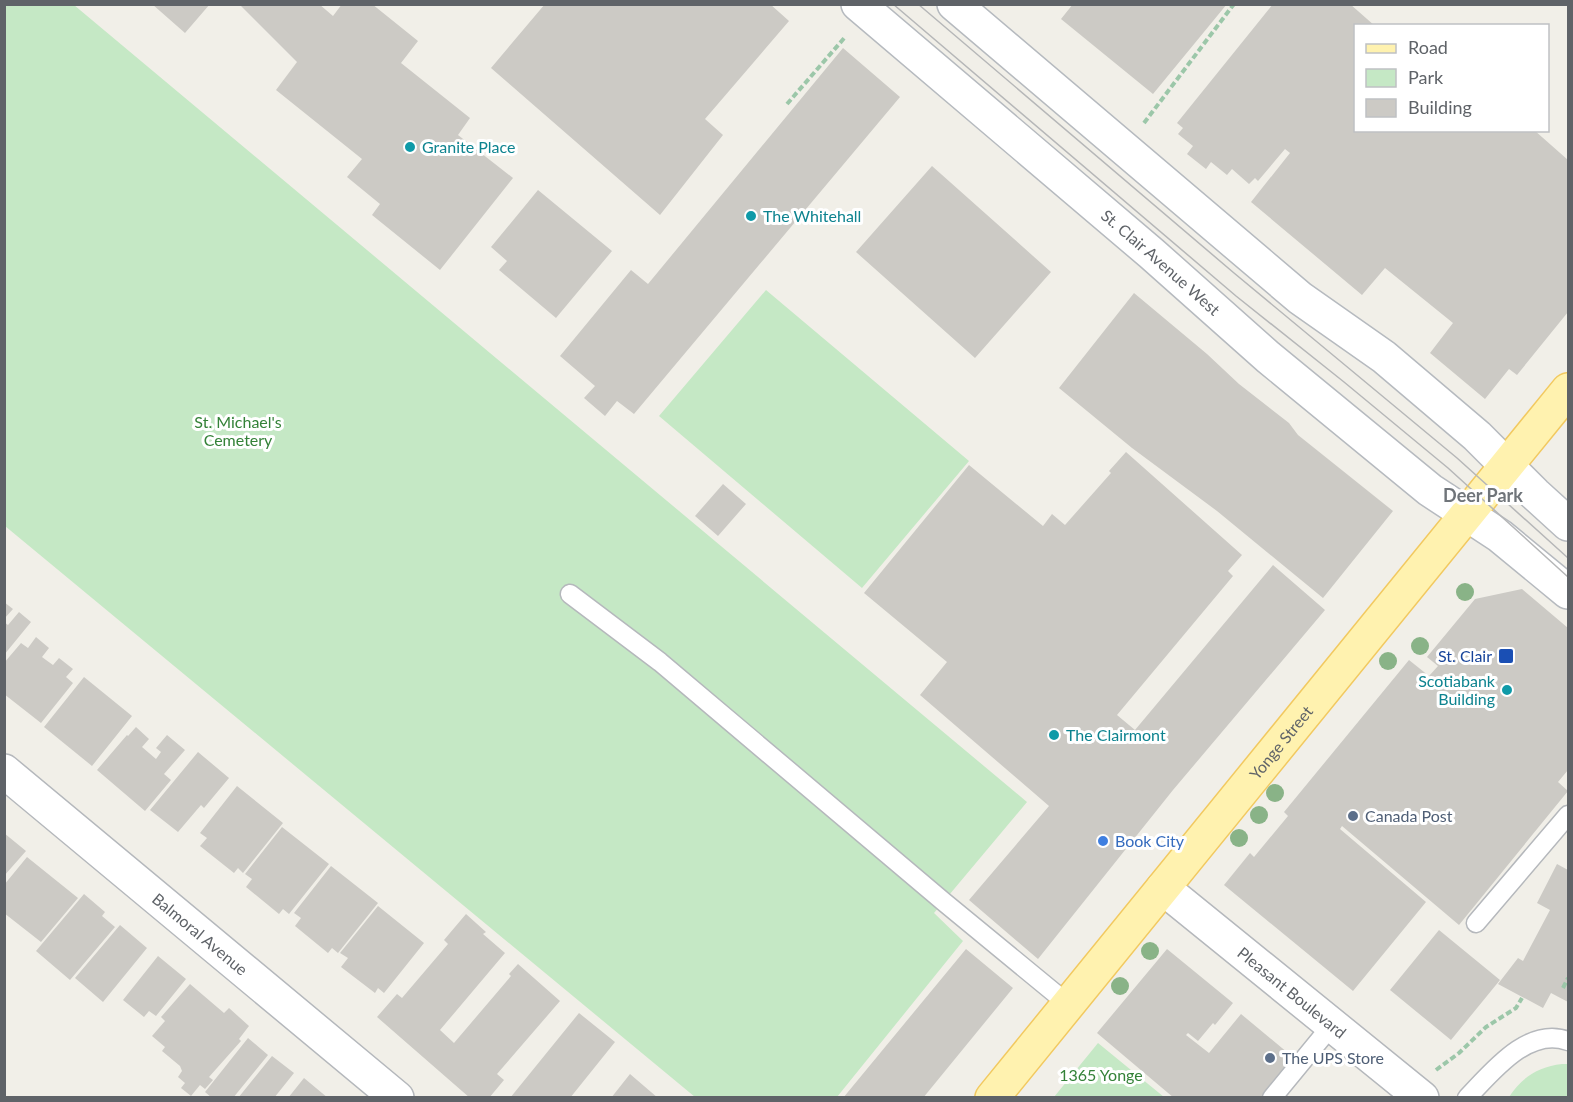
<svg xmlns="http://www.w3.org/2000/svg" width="1573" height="1102" font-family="Lato,sans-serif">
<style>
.green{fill:#c5e8c5}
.building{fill:#cccac5}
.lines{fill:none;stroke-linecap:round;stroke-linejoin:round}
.lane-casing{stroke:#b5b8bc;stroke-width:21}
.street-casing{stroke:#b5b8bc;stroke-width:36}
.secondary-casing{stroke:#b6babf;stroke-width:36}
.primary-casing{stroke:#f2c960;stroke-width:36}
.path{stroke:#9cc7a9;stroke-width:4;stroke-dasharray:6 3;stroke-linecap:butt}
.lane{stroke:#fff;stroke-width:18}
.street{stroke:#fff;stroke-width:33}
.secondary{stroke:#fff;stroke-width:33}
.primary{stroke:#fff2af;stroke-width:33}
.tram{stroke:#b6b7b8;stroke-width:1.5}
.tree{fill:#89b387}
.culture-dot{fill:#0f9aa8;stroke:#fff;stroke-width:2}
.transit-dot{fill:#1a4fb4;stroke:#fff;stroke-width:2}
.service-dot{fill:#5c6f8a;stroke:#fff;stroke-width:2}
.shop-dot{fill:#3f7fe0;stroke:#fff;stroke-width:2}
.labels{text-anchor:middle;stroke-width:6;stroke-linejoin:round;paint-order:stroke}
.culture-label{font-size:16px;fill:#0d838f;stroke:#fff;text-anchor:start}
.street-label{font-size:16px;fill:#5f6368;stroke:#fff}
.park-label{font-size:16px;fill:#348238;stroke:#fff}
.transit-label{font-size:16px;fill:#164399;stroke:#fff;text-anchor:end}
.service-label{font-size:16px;fill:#4e5e75;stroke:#fff;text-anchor:start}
.shop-label{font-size:16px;fill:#366cbe;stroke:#fff;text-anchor:start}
.neighbourhood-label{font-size:18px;font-weight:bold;fill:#70757a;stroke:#fff}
</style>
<rect width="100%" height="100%" fill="#f1efe8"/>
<path class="green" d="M4,5h70l953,797 -93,111 29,28 -126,156h-142l-690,-571z
M766,290l203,171 -107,127 -203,-172z
M1098,1043l66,54h-110z
M1562,1064h6v33h-59c13,-20 29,-30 53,-33z"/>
<path class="building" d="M152,4h58l-25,29z
M239,4h80l14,12 9,-12h30l46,37 -17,22 69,55 -12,17 55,43 -73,92 -68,-55 8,-11 -33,-27 15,-18 -86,-69 21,-28z
M545,4h225l19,17 -84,98 18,16 -63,80 -169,-147z
M1073,4h154l-74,90 -92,-75z
M1273,4h77l25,22h-19v104h178l34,30v152l-51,63 -8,-6 -24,30 -55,-46 23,-30 -68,-55 -23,27 -111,-93 39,-49 -5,-4 -27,32 -3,-3 -6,6 -17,-15 -5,6 -16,-13 -5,7 -19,-15 6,-8 -15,-12 5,-6 -6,-5z
M843,48l57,49 -266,317 -17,-13 -12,15 -21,-18 11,-12 -35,-30 71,-86 17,14z
M932,166l119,106 -76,86 -119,-106z
M538,190l74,61 -56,67 -57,-48 8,-9 -16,-14z
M1134,293l73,61 32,30 50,39 9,12 95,76 -70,87 -106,-87 -85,-63 -73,-60z
M1126,452l116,103 -14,16 5,5 -116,139 18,15 138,-165 52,45 -152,180 -135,169 -69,-59 80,-94 -129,-111 27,-33 -83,-69 105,-128 74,61 9,-12 13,11 46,-52 -2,-2z
M723,484l23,20 -28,32 -23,-20z
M1522,589l46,39v142l-10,12 10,9 -109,134 -117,-99 -2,3 86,73 -73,89 -129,-106 26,-32 4,4 34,-41 -4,-4 125,-152 20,16 9,-10 -11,-9 48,-58z
M4,602l9,7 -9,10z
M19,612l12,10 -27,33v-33l4,3z
M36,637l13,11 -7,9 4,3 7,5 6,-7 14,11 -7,8 7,6 -32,40 -37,-29v-31l17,-20 7,5z
M84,677l48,39 -40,50 -48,-39z
M136,727l13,12 -7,8 14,12 5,-7 -5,-4 11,-13 18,15 -21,24 7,6 -26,31 -48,-41 30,-35 1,1z
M198,752l31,26 -25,30 -3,-3 -23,27 -28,-22z
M237,786l46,37 -40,50 -5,-5 -4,5 -34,-27 7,-8 -7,-5z
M282,827l47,37 -40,50 -6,-5 -4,5 -33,-27 6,-8 -7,-5z
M4,833l22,18 -22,25z
M27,857l51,41 -37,44 -37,-29v-28z
M1557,864l11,6v132l-17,-9 -8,15 -45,-24 20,-26 5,3 27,-51 -13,-7z
M331,866l47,37 -40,50 -6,-5 -4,5 -33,-27 6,-8 -7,-5z
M84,894l21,18 -3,4 13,11 -45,53 -34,-29z
M378,906l46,37 -40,50 -6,-5 -3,5 -34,-26 7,-9 -8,-5z
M466,914l20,18 -3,2 22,19 -65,77 14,13 57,-67 -2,-2 9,-10 42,37 -63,73 7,6 -15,18h-19l-93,-81 20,-23 5,4 46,-54 -4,-4z
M120,925l27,23 -44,54 -28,-24z
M1439,930l61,50 -49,60 -61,-50z
M966,949l47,39 -90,110h-80z
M1167,949l66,54 -18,22 -2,-2 -15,18 -10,-8 -2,2 23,18 32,-39 53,44 -33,40h-87l-77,-65z
M158,956l28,23 -30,37 -7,-5 -5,6 -21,-17z
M190,984l34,29 5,-5 20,18 -10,13 2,2 -32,36 4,3 -8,9 -5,-4 -9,11 -10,-8 4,-5 -7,-6 4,-6 -2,-5 -18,-15 3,-4 -13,-11 13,-15 -4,-4z
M579,1013l36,29 -45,56h-60z
M248,1038l20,17 -35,43h-21l-7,-6z
M272,1056l22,17 -20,25h-36z
M630,1074l28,24h-47z
M304,1078l24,20h-40z"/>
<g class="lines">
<defs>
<path id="lane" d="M570,594l90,68 284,240 124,102
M1476,923l92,-108
M1272,1098l60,-73
M1467,1098c25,-26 61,-72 101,-57"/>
<g id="street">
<path id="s1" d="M4,771l393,327"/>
<path id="s2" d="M1163,888l259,210"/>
</g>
<g id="secondary">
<path id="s3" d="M858,4l293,249 117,104 162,133 70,46 68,56"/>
<path d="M954,4l346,294 84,59 93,79 58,58 33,30"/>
</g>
<g id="primary">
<path id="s4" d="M992,1098l576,-708"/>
</g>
</defs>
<use href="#lane" class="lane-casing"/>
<use href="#street" class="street-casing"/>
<use href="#secondary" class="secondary-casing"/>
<use href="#primary" class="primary-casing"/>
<path class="path" d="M787,104l59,-68
M1144,123l90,-119
M1563,988l5,-10
M1436,1070l23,-17 27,-26 30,-19 6,-10"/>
<use href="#lane" class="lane"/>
<use href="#street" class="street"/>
<use href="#secondary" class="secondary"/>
<use href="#primary" class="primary"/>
<path class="tram" d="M893,4l343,292 108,86 104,86 120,109
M918,4l316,269 223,185 111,100"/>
</g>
<g class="tree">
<circle cx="1465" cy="592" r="9"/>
<circle cx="1420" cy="646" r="9"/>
<circle cx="1388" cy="661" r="9"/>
<circle cx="1275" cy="793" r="9"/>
<circle cx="1259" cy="815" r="9"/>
<circle cx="1239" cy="838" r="9"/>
<circle cx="1150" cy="951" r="9"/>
<circle cx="1120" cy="986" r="9"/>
</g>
<g class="culture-dot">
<circle cx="410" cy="147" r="6"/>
<circle cx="751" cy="216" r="6"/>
<circle cx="1507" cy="690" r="6"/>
<circle cx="1054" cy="735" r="6"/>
</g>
<rect class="transit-dot" x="1498" y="648" width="16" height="16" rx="3"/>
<g class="service-dot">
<circle cx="1353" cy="816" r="6"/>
<circle cx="1270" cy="1058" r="6"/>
</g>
<circle class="shop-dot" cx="1103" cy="841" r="6"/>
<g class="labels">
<g class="culture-label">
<text x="422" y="153">Granite Place</text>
<text x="763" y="222">The Whitehall</text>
<text x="1495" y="687" text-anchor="end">Scotiabank<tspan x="1495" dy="18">Building</tspan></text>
<text x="1066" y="741">The Clairmont</text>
</g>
<g class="street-label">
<text dy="6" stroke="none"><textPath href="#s3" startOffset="398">St. Clair Avenue West</textPath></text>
<text dy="6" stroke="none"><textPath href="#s4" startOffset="458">Yonge Street</textPath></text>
<text dy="6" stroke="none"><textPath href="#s1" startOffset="255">Balmoral Avenue</textPath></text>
<text dy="6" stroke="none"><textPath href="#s2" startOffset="166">Pleasant Boulevard</textPath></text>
</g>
<g class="park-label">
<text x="238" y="428">St. Michael's<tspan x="238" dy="18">Cemetery</tspan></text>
<text x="1101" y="1081">1365 Yonge</text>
</g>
<g class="transit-label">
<text x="1492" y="662">St. Clair</text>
</g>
<g class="service-label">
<text x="1365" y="822">Canada Post</text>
<text x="1282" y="1064">The UPS Store</text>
</g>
<g class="shop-label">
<text x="1115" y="847">Book City</text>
</g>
<g class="neighbourhood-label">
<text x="1483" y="502">Deer Park</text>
</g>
</g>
<rect width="1573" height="1102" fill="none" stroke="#5f6368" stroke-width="12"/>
<rect x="1354" y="24" width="195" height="108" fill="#ffffff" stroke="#bfc1c3" stroke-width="1.5"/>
<rect x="1366" y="44" width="30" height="9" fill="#fff2af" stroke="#bfc1c3" stroke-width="1.5"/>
<text x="1408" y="54" font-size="18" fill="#5f6368">Road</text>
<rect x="1366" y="69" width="30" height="18" fill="#c5e8c5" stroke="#bfc1c3" stroke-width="1.5"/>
<text x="1408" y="84" font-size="18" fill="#5f6368">Park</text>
<rect x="1366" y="99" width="30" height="18" fill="#cccac5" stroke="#bfc1c3" stroke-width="1.5"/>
<text x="1408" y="114" font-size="18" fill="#5f6368">Building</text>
</svg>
